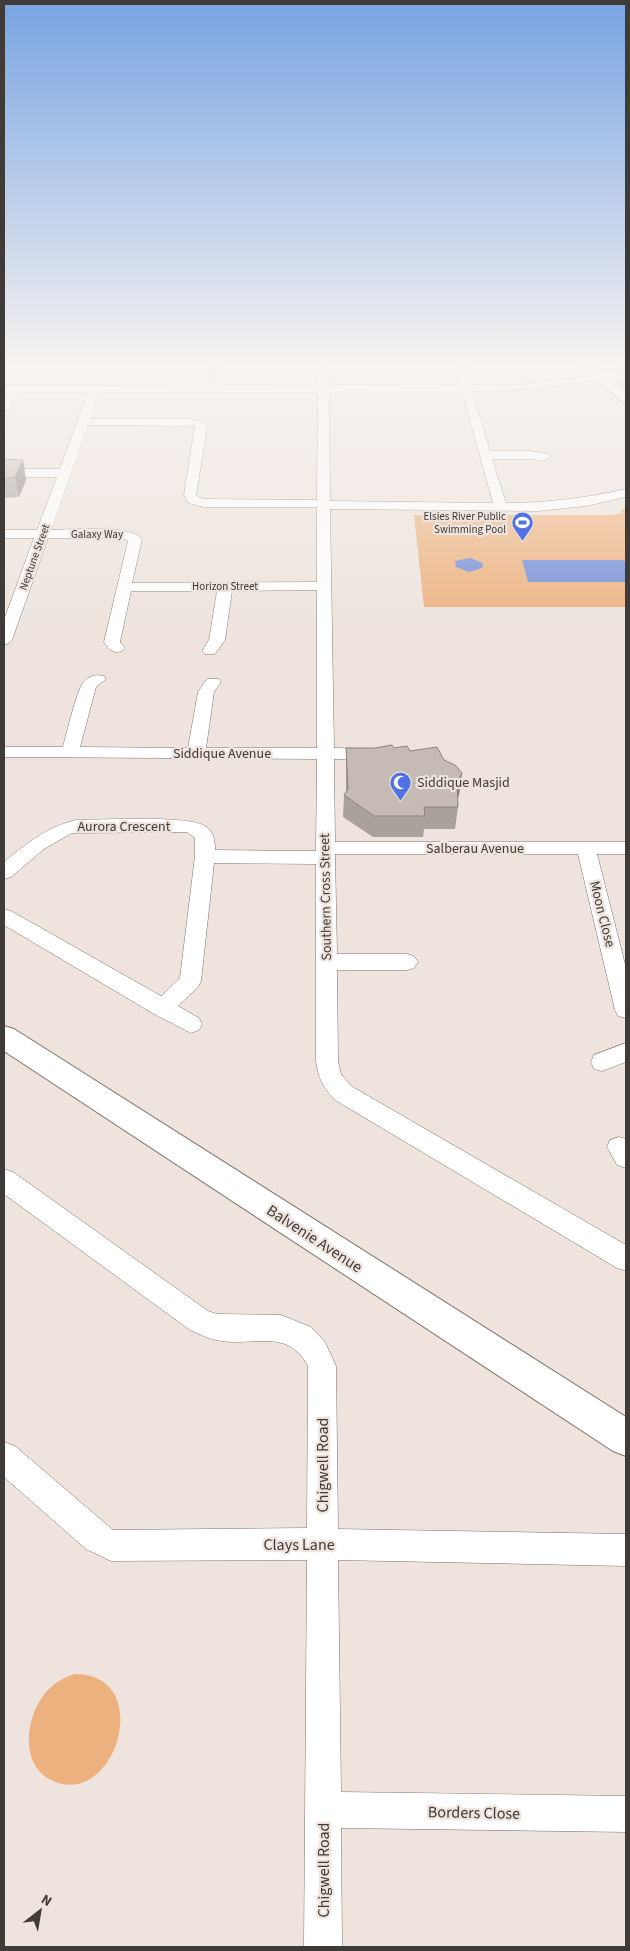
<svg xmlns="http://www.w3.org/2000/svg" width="630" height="1951" font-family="'Source Sans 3',sans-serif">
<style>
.green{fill:#ecb17e}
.water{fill:#718cd7}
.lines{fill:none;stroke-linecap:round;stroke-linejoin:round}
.minor-casing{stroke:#7d746e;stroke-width:1}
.tertiary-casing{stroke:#7d746e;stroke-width:2}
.minor{fill:#fff;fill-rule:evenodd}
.tertiary{fill:#fff;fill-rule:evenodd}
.wall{fill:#a9a19b}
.shaded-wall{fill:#8a837e}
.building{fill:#c5bbb4;stroke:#8a837e}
.labels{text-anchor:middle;stroke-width:4.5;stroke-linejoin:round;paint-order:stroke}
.far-poi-label{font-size:11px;fill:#3f3b38;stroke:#eee4dd;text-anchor:end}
.far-street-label{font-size:11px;fill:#3f3b38;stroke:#eee4dd}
.street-label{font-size:14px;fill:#3f3b38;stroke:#eee4dd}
.poi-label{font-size:14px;fill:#3f3b38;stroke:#eee4dd;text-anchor:start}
.near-street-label{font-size:16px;fill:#3f3b38;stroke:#eee4dd}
</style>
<rect width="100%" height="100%" fill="#eee4dd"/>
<path class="green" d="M626,508v99h-202l-10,-92h195l14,-2 -3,-3z
M75,1674c82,0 40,138 -24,106 -34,-17 -24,-70 -2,-91 8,-8 16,-12 26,-15z"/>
<path class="water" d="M470,558l13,5 -1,5 -13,4 -13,-5 -1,-6z
M522,560h102l2,6v16h-98z"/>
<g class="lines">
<defs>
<path id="minor" d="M209,367h10l-2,10h-8z
M318,367h10l1,18h131l-5,-18h10l6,18h49l69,-9 37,-9v6c-52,13 -100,18 -154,18l18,60h41l17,3 2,3 -6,4 -13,-2h-39l14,44c41,0 80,-5 120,-14v8l-40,9 -48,5 -208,-2 4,239 42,1 6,1 3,4 -3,4 -6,1h-42l1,83h291v12h-29l29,114v50l-8,-2 -3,-6 -37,-156h-243l2,100h70l7,2 4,6 -4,6 -7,2h-70l1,91 3,13 10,12 275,159v26l-9,-3 -282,-168c-13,-15 -16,-20 -19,-39v-197l-102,-1 -13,118 -3,6 -20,19 21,12 3,6 -3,6 -8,3 -37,-19 -150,-89v-16l7,2 150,85 19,-18 15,-122v-18l-8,-6 -115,1 -28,16 -33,28 -7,2v-17c23,-19 43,-35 72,-42 26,0 111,-5 129,6 9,6 10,14 10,24l101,1 1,-92 -313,-2v-10h59c3,-12 14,-57 20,-64 5,-7 13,-9 21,-7l2,3 -10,8 -16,60 108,1 10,-56 9,-13h12l2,3 -7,10 -8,56h111v-158l-85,1 -7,49 -10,14h-10l-3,-3 7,-11 8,-49h-86l-11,51 5,6 -3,3c-9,3 -12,-1 -18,-9l24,-101 -6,-3h-74l-36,102 -3,3 -5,2v-25l30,-82h-30v-8h33l20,-53h-53v-8h56l28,-77h-70l-10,18 -4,1v-13l3,-6h-3v-6l314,-1zM462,391l31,112 -163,-2 -1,-109zM99,392h219l-1,108 -113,-1 -6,-2 -2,-2 11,-67 -3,-6 -14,-3h-100zM88,425l107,1 -11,69 4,8 16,4h113v75l-185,1 10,-44c-12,-15 -72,-9 -91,-9z
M626,1043v19l-24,9 -8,-2 -3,-7 3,-7z
M619,1137l7,2v29l-9,-3 -10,-18 3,-7z
M4,1169l9,3 195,139 9,3 64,1 30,12 14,15 11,24 2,163 288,5v32l-288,-6 3,232 285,4v36l-285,-4 1,119h-38l3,-387 -196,1 -25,-12 -82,-72v-35l11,4 98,84 194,-2 1,-162c-21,-40 -57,-18 -92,-26 -9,-2 -17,-6 -26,-10l-186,-136z"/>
<path id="tertiary" d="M583,367h14l29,24v11l-5,-1z
M4,1026l10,3 612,388v39l-13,-5 -609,-400z"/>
</defs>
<use href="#minor" class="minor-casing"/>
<use href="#tertiary" class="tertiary-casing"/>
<use href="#minor" class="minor"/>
<use href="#tertiary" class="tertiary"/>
</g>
<path class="wall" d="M4,459l19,1 3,20 -7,17 -15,1z
M346,748h48l16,3 34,9 18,13 -3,22 -1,2v10l-3,22h-31l-1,8h-50l-30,-20 1,-22 2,-4z"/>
<path class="shaded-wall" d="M23,460l3,20 -7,17 -4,-20z
M462,773l-3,22 -5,10 3,-22z"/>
<path class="building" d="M4,459l19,1 -8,17 -11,1z
M392,745l2,3 13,-2 3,5 27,-4 7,13 11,5 7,8 -5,10 1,24h-34l1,9h-51l-30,-21 4,-6 -2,-41h29z"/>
<linearGradient id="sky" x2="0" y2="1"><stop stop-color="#78a4e1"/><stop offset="0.57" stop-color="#f7f3f0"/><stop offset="1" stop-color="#f7f3f0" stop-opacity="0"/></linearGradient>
<rect width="630" height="640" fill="url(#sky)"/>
<defs>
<symbol id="stadium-pin" viewBox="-11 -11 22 30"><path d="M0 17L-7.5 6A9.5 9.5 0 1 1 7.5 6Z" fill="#5172e7" stroke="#eee4dd"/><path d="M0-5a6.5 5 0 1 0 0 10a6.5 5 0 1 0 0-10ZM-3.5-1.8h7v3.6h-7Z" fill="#fff"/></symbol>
<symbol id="mosque-pin" viewBox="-11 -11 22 30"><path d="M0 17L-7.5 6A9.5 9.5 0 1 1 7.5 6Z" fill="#5172e7" stroke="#eee4dd"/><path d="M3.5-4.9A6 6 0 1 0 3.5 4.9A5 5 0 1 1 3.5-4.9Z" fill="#fff"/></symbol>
</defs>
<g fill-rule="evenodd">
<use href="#stadium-pin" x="510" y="510" width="25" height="34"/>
<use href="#mosque-pin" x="388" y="770" width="25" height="34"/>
</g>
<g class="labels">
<g class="far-poi-label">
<text x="506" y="520">Elsies River Public<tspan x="506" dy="13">Swimming Pool</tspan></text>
</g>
<g class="far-street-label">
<text x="97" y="538">Galaxy Way</text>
<text transform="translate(34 557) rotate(-70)" y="4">Neptune Street</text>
<text x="225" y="590">Horizon Street</text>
</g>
<g class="street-label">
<text x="222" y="758">Siddique Avenue</text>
<text x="124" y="831">Aurora Crescent</text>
<text x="475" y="853">Salberau Avenue</text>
<text transform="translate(325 897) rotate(-91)" y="5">Southern Cross Street</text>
<text transform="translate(603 914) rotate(76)" y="5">Moon Close</text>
</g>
<g class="poi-label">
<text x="417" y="787">Siddique Masjid</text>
</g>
<g class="near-street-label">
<text transform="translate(315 1238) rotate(33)" y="6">Balvenie Avenue</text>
<text transform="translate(322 1465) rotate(-90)" y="6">Chigwell Road</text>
<text x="299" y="1550">Clays Lane</text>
<text transform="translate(474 1812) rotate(1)" y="6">Borders Close</text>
<text transform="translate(323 1870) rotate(-90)" y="6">Chigwell Road</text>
</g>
</g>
<rect width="630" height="1951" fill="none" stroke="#3f3b38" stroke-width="10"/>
<g transform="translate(40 1911) rotate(31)" stroke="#eee4dd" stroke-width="4" paint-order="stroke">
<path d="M0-4L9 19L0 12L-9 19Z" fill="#3f3b38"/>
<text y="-8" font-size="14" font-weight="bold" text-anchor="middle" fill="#3f3b38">N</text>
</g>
</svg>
